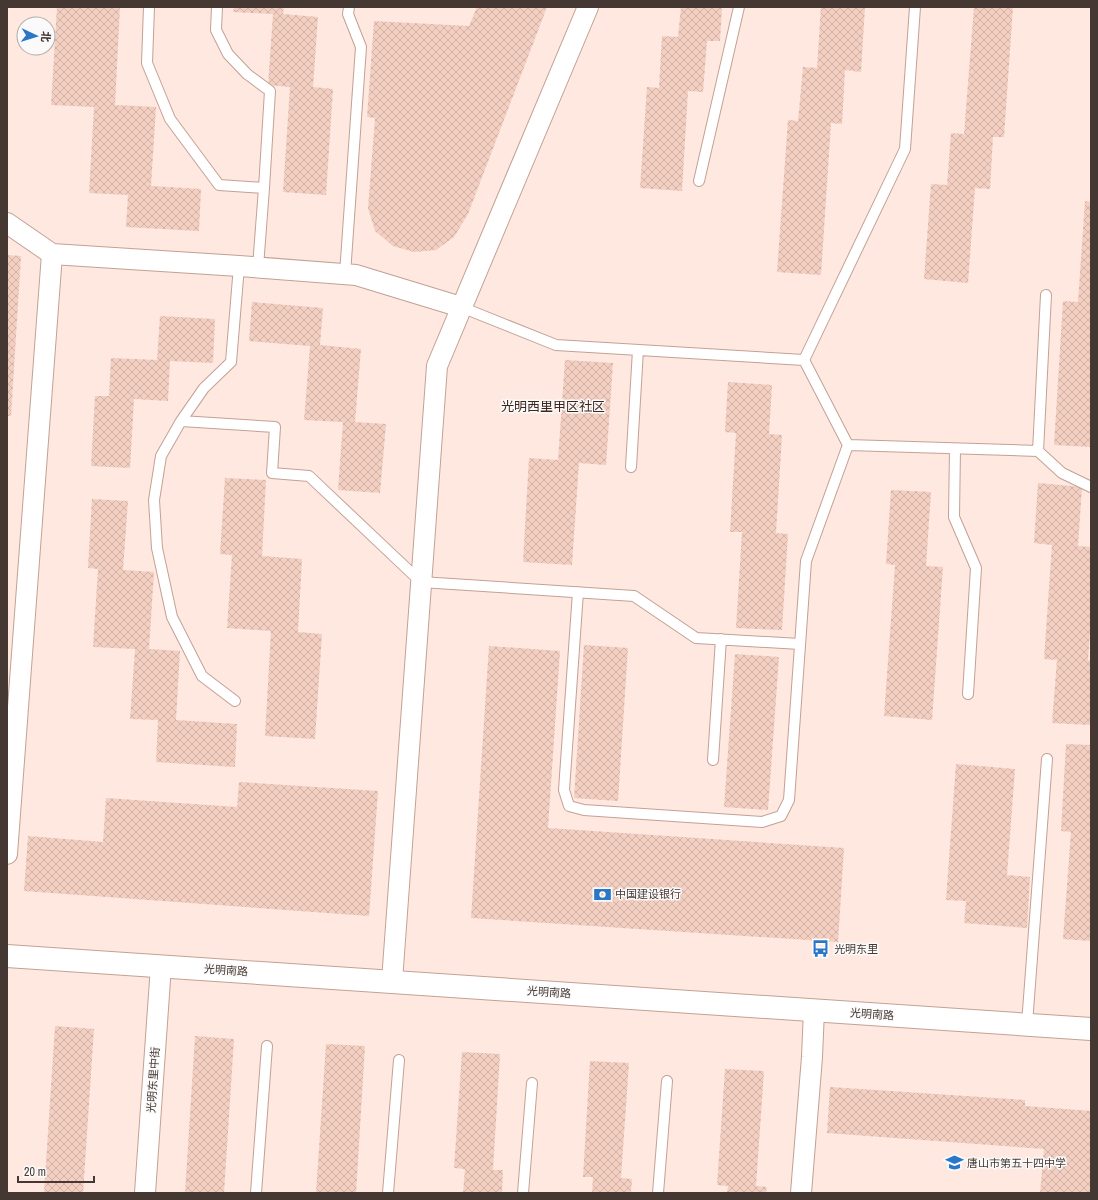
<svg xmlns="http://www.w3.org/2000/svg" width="1098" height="1200" font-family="'Archivo Narrow','Noto Sans SC',sans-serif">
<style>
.building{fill:url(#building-cross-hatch)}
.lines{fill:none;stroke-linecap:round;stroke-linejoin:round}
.service-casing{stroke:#c3a194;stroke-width:12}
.minor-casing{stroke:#c3a194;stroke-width:22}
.secondary-casing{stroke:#c3a194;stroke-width:24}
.service{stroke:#fff;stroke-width:10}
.minor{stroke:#fff;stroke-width:20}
.secondary{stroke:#fff;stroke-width:22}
.labels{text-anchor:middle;stroke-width:3;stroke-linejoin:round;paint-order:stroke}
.poi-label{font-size:11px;fill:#453732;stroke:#fafafa;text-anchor:start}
.street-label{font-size:11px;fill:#453732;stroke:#fafafa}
.quarter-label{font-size:13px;fill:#3f251a;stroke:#fafafa}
</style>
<defs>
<pattern id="building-cross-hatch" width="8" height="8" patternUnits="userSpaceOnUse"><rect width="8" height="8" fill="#f3cfc2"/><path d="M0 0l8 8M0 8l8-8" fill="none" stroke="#d2b2a7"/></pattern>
</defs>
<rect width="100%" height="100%" fill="#fee8e0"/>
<path class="building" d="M57,7h63l-5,98 41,2 -5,79 50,3 -2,42 -73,-4 2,-32 -39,-2 5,-86 -43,-2z
M234,7h50l-1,7 35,3 -5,70 20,2 -7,106 -43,-3 7,-105 -22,-2 5,-71 -40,-2z
M477,7h70l-79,207 -14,23 -18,13 -22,2 -21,-6 -18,-15 -7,-23 7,-90 -8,-1 7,-96 95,5z
M681,7h41l-2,34h-13l-4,51 -15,-1 -6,100 -42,-3 7,-101 12,1 3,-52 16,1z
M821,7h44l-4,65 -16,-2 -3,54 -11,-1 -10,152 -44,-3 11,-152 10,1 5,-54 14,1z
M974,7h39l-9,130h-11l-3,52 -15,-1 -7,95 -44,-4 7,-95 16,1 4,-52 13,1z
M1085,201l6,1v245l-37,-2 9,-144 15,1z
M7,255l14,1 -10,160h-4z
M252,302l71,6 -3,37 41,4 -6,73 31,2 -6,69 -42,-3 5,-68 -39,-2 6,-74 -61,-5z
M160,316l55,3 -2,44 -43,-2 -2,40 -34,-2 -4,69 -39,-2 4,-70h14l2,-38 46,2z
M565,360l48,3 -7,102 -27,-2 -7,102 -49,-3 6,-104 29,2z
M728,382l44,3 -3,49 13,1 -6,98 12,1 -6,96 -46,-2 6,-96h-12l6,-99 -11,-1z
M225,478l41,2 -4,76 40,3 -4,73 24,2 -7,105 -50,-3 6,-105 -44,-3 5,-73 -12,-1z
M1038,483l44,4 -4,59 13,1v72l-3,41 3,1v64l-39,-2 5,-63 -13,-1 8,-114 -18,-2z
M891,490l40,2 -5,74 17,1 -11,153 -48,-4 11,-151 -9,-1z
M92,499l36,2 -5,69 31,2 -5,77 31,2 -4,69 61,4 -2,43 -79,-5 2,-42 -28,-1 5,-70 -42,-2 5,-78 -10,-1z
M584,645l44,3 -10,153 -44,-3z
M489,646l71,5 -12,177 296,20 -6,94 -367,-24z
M735,654l44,3 -11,153 -44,-3z
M1066,744l25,1v196l-28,-2 8,-107 -10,-1z
M956,764l59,5 -8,106 23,2 -3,51 -63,-5 2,-22 -20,-1z
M239,782l139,9 -9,125 -345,-25 4,-55 75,6 3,-44 131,9z
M55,1026l39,3 -11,164h-39z
M195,1036l39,3 -10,154h-39z
M326,1044l39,2 -9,147h-40z
M462,1052l38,2 -7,116h10l-1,23h-39l2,-24 -11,-1z
M590,1061l39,2 -8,115 11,1 -1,14h-39l1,-16h-10z
M725,1069l39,2 -8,115 11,1 -1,6h-39l1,-7 -11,-1z
M830,1087l195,13v6l66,5v82h-51l4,-44 -217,-16z"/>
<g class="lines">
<defs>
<path id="service" d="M149,7l-2,56 23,56 49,66 45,3 -6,79
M217,7l-1,23 12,24 19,20 23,17 -6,97
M699,181l40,-174
M345,274l16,-227 -13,-33 1,-7
M461,307l95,38 248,15 101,-211 10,-142
M181,421l94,6 -3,46 37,3 112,106 213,14 62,42 104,6
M848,445l190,6 8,-156
M955,449l-1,68 22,51 -8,126
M1038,451l24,22 29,14
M631,467l7,-117
M578,592l-14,198 5,16 15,4 178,12 19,-6 8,-16 17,-239 42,-116 -44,-85
M235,701l-33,-25 -30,-59 -15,-69 -3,-48 7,-44 20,-35 23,-33 27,-26 8,-96
M713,760l8,-121
M1027,1024l20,-265
M256,1193l11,-147
M388,1193l11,-133
M523,1193l9,-110
M658,1193l9,-112"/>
<path id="minor" d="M7,223l45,31 187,12 117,9 105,32
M7,854l45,-600
M392,981l45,-615 151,-359
M145,1193l16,-227
M801,1193l11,-136 2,-47"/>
<path id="secondary" d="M7,956l1084,73"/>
</defs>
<use href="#service" class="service-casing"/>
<use href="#minor" class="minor-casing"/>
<use href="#secondary" class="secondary-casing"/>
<use href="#service" class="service"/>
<use href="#minor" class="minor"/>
<use href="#secondary" class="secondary"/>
</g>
<defs>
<symbol id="bank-bare" viewBox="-9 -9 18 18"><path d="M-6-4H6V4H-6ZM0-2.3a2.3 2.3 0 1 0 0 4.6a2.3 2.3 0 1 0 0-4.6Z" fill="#2a77c7" stroke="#fafafa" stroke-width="2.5" paint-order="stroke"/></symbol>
<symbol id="bus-bare" viewBox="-9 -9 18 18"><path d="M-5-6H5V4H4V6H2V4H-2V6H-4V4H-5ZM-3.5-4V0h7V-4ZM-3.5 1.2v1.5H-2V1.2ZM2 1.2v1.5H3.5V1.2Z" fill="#2a77c7" stroke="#fafafa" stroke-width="2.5" paint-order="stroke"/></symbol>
<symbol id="school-bare" viewBox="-9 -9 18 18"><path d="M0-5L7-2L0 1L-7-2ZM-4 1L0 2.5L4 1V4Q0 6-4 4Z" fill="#2a77c7" stroke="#fafafa" stroke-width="2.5" paint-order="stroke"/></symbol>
</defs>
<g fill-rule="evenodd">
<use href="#bank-bare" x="590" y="882" width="25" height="25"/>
<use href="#bus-bare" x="808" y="936" width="25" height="25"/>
<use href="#school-bare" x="942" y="1150" width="25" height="25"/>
</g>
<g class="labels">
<g class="poi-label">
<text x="615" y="898">中国建设银行</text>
<text x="834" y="953">光明东里</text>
<text x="967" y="1167">唐山市第五十四中学</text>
</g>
<g class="street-label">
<text transform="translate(226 970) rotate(4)" y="4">光明南路</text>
<text transform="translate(549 992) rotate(4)" y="4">光明南路</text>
<text transform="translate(872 1014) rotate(4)" y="4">光明南路</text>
<text transform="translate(153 1080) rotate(-86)" y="4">光明东里中街</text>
</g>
<g class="quarter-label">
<text x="553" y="411">光明西里甲区社区</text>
</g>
</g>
<rect width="1098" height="1200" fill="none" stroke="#453732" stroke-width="16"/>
<g transform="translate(36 36) rotate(94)"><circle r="19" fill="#fafafa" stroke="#b2acaa"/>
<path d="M0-3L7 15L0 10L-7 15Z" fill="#2a77c7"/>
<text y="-6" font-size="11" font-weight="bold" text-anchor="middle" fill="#453732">北</text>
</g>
<path d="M18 1176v6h76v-6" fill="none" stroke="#453732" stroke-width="2"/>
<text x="24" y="1176" font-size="12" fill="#453732" stroke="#fafafa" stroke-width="3" paint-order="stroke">20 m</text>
</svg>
